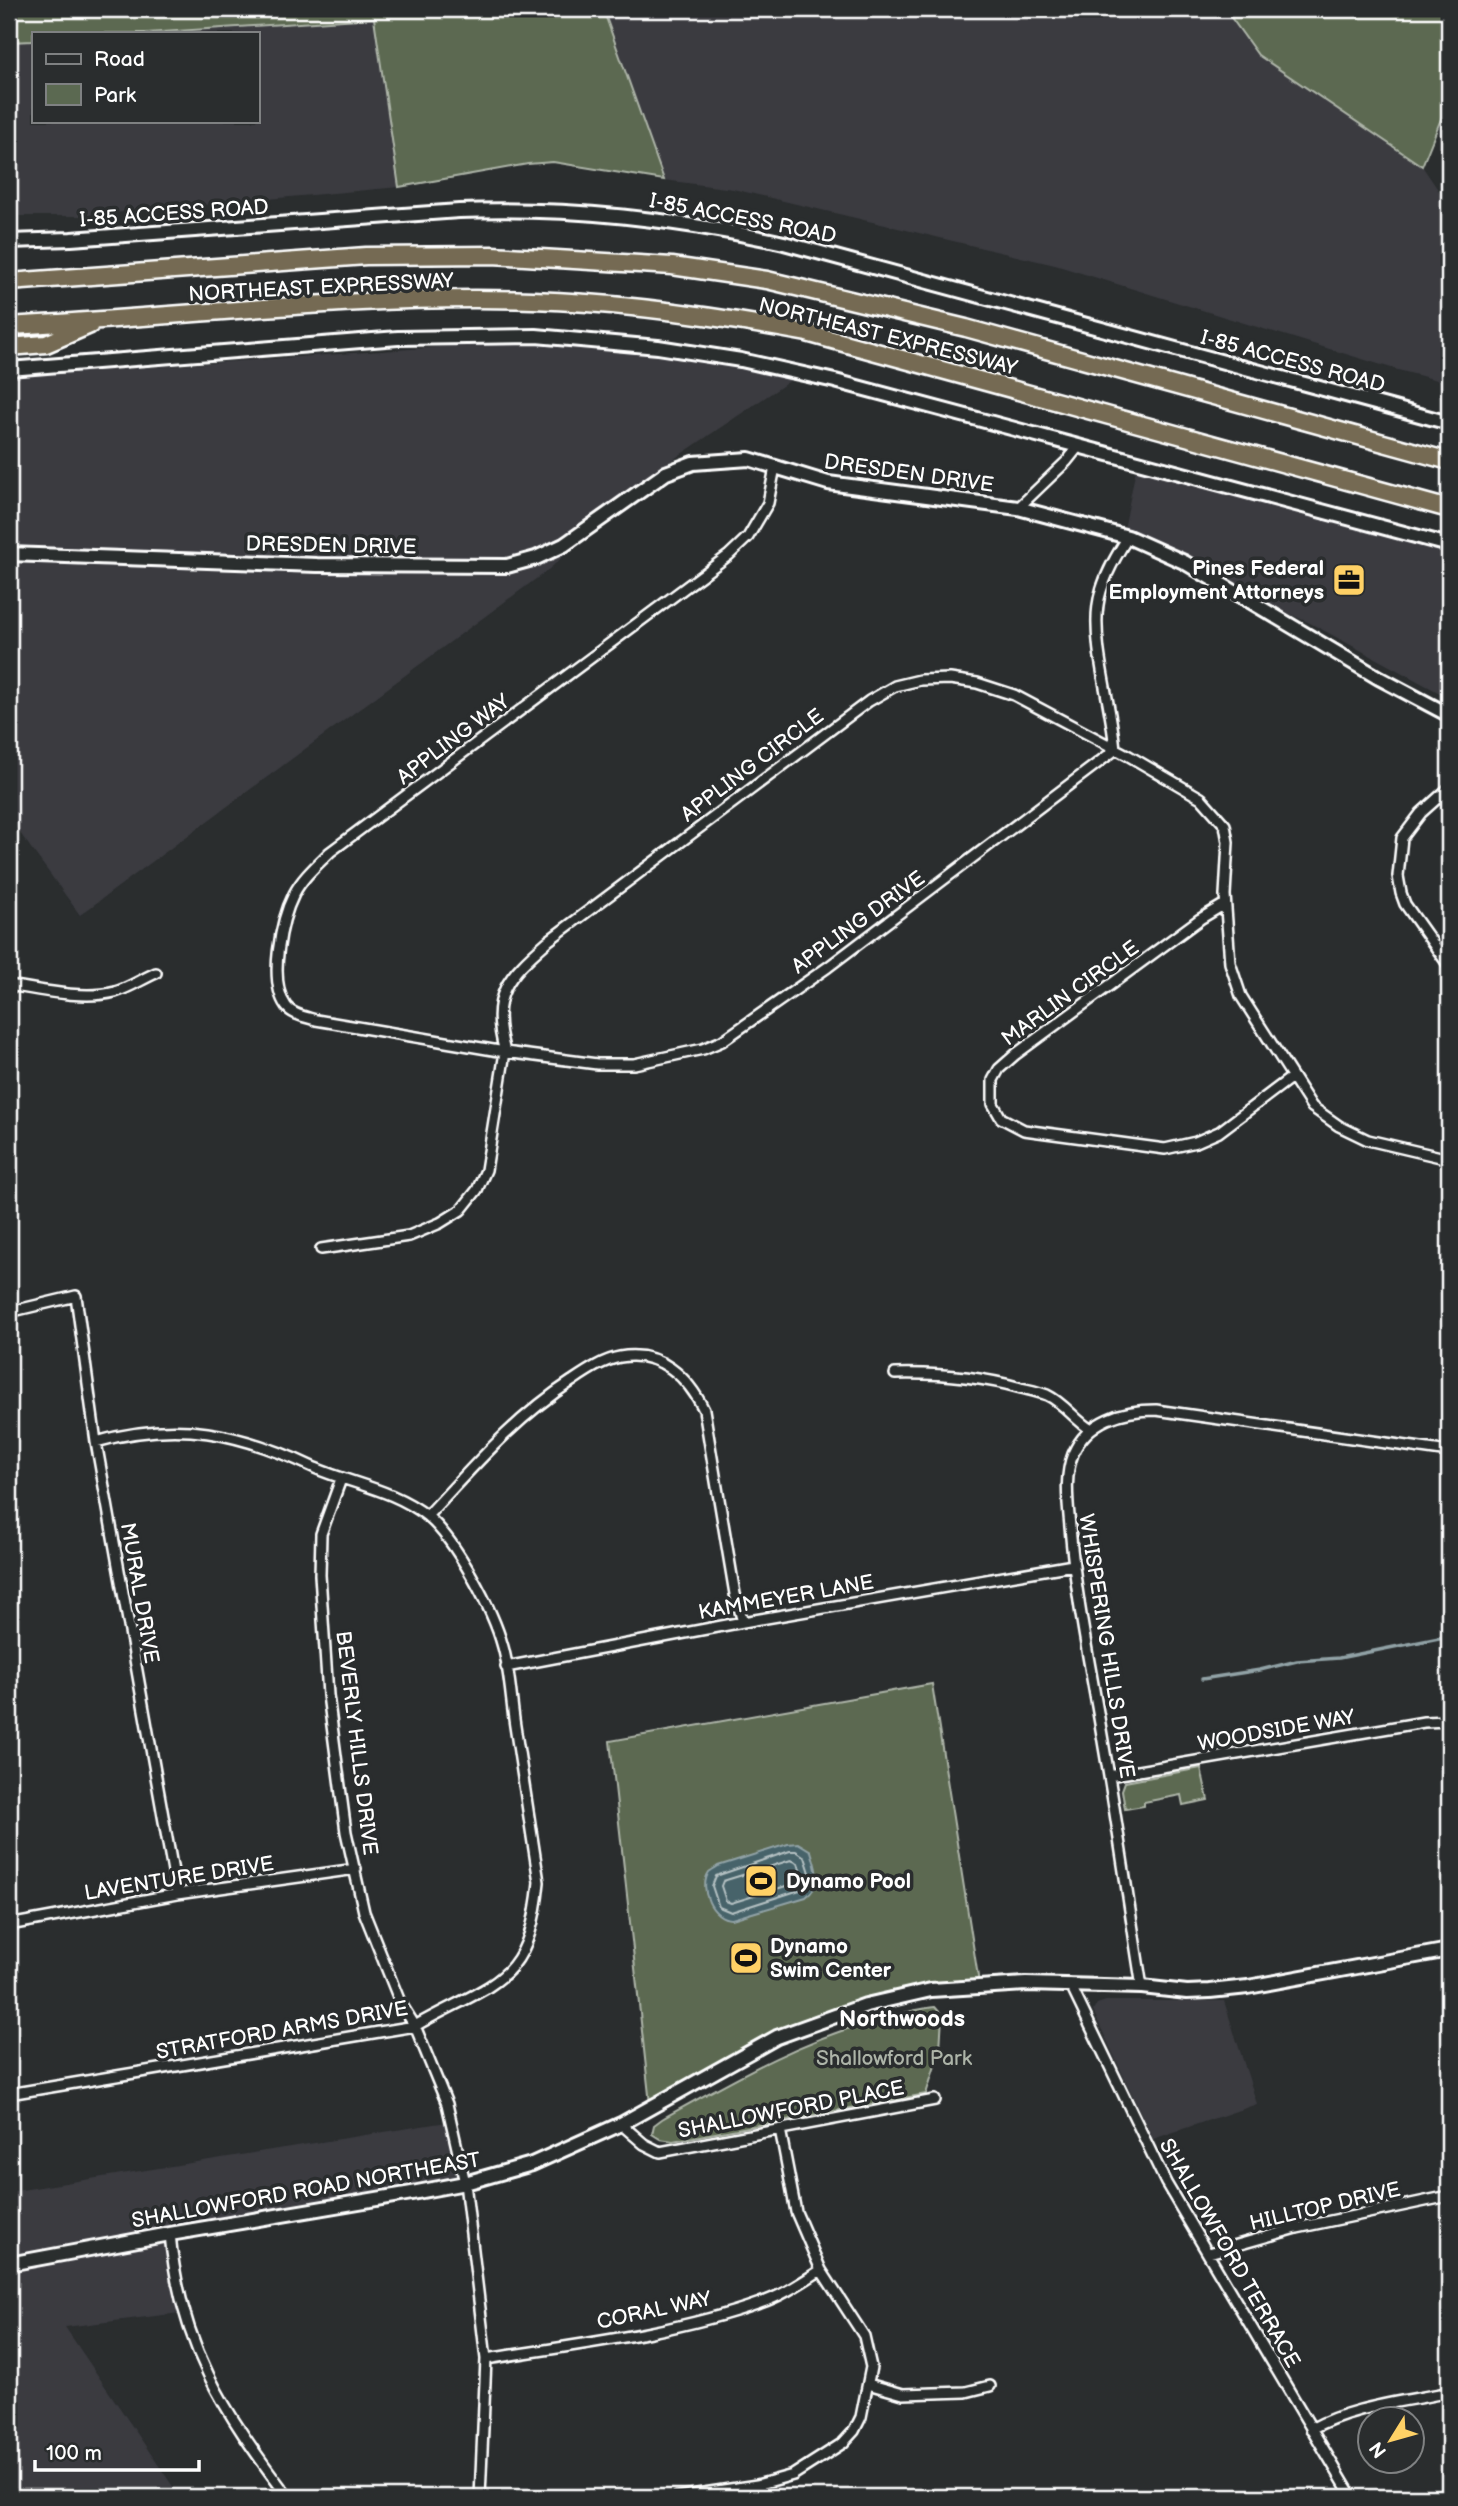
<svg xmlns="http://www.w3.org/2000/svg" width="1458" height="2506" font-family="'Balsamiq Sans',sans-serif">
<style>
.built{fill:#3b3b41}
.green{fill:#5b6951;stroke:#adb4a8;stroke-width:2}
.water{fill:#47646a;stroke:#91a2a6;stroke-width:2}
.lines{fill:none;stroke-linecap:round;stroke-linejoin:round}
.shore{stroke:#b5c1c3;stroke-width:2}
.stream{stroke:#91a2a6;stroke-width:3.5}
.street-casing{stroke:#fff;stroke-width:14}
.secondary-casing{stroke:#fff;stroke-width:18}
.highway-casing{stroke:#fff;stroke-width:21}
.street{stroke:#2a2d2e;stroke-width:9}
.secondary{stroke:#2a2d2e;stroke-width:12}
.highway{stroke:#746b52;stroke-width:16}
.labels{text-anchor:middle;stroke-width:7;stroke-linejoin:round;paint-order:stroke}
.street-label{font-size:21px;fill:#fff;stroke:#2a2d2e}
.poi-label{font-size:21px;font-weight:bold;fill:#fff;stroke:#2a2d2e;text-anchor:start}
.park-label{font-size:21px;fill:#adb4a8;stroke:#2a2d2e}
.neighbourhood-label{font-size:23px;font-weight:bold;fill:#fff;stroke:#2a2d2e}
</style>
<rect width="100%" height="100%" fill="#2a2d2e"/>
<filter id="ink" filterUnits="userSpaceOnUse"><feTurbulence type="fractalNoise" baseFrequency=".0143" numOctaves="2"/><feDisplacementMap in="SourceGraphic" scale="14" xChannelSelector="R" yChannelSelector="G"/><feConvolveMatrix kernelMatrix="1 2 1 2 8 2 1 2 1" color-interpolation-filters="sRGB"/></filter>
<g filter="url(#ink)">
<path class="built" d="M603,9h622l33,46 164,111 27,40v177l-51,-13 -343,-105 -322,-76 -69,-9z
M374,18l25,169 -318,29h-72v-174l24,-1v80h224v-88h-110z
M598,338l193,42 -123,83 -120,107 -468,345 -71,-97v-441l546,-38z
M1138,458l311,85v155l-139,-75 -188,-83z
M1106,2001h118l33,103 -104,35 -60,-128 4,-7z
M453,2121l13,61 -295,51 17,79 -123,15 115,170h-171v-305z"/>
<path class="green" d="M9,9h594l61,171 -111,-18 -25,2 -129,23 -25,-169 -227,15h-114v8l-24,1z
M1225,9h224v90l-27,67 -164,-111z
M932,1684l47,299 -101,22 -116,40 -111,68 -41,-372z
M1201,1768l7,32 -25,5 -2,-10 -37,7v4l-19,3 -3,-19 3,-8z
M935,2007l7,8 -2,35 -14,44 -253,47 -13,-2 -8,-5 2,-9 8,-6c70,-39 136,-78 215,-99 19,-5 38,-11 58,-13z"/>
<path class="water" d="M798,1843l13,8c5,17 12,33 -5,46l-74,22c-20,1 -34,-31 -23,-47 1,-1 8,-5 9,-6l70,-22z"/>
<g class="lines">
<path class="shore" d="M790,1851h6l9,6 6,19 -5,12 -75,24 -12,-5 -7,-21 4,-10z
M791,1860l7,3 4,13 -3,6 -68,21 -5,-2 -5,-15 2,-5z"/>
<path class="stream" d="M1202,1679l58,-9 37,-9 42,-3 110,-22"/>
<defs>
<path id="street" d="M775,467l-7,36 -20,34 -19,18 -399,297c-13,13 -28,26 -36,42 -13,26 -26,87 -8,112 6,9 20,11 30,14l189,32 92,12h37l69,-15 19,-8 106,-74 287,-217c-3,-43 -23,-103 -17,-145 3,-24 17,-48 30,-68
M1018,508l49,-47 12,-15
M1449,788l-28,25 -19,25 -4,38 3,17 4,11 44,62
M1225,904l-25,15 -184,135 -17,15 -6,11v24l8,14 23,12 141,19 31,-7 23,-10 73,-55
M9,985c31,5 75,15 106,7 14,-4 27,-13 41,-19
M321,1249l88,-13 31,-13 21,-13 16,-20 9,-20 19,-118c-16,-57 2,-75 43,-111l321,-240 26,-15 25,-6 30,-1 27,4 37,12 115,61 72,42 24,27 3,17 -3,53 5,68 11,33 71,111 27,19 29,14 81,19
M9,1312l67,-16 20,146 81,452
M895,1374c44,-1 83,2 126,14 8,2 18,4 26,7 17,8 28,25 43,34
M341,1479l-20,55 -1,41 8,120 18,137 18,80 36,90 15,24 32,78 18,79 21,176 -6,138
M427,1516c46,-49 89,-99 145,-135 15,-10 31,-21 48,-24 40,-7 68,20 84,53l31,184 8,28
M506,1667l237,-45 330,-57
M1109,1776l315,-54 25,-1
M9,1925l168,-31 179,-25
M1070,1984l96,199 186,314
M1142,1987c-13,-80 -24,-160 -38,-240 -12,-73 -28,-146 -34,-220 -2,-24 -6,-50 3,-73 14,-34 50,-44 83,-44l293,42
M9,2094l406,-68c79,-45 114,-40 124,-144 -8,-52 -16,-104 -24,-156 -4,-26 -5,-54 -12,-79 -10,-37 -47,-107 -76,-131 -32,-26 -75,-32 -112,-48 -76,-36 -138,-49 -219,-26
M621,2124l23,20 16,8 275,-52
M170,2234c10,110 53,177 118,263
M1209,2253l88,-25 152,-32
M486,2359c88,-14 190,-26 274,-56 22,-7 42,-21 61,-33
M868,2384l35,10 63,-2 24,-6
M1311,2429c41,-23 93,-27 138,-37
M677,2497l80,-12 36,-10 50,-32 11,-12 7,-14 10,-50 -7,-31 -43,-66 -25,-58 -16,-83"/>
<path id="secondary" d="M9,241l62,-2 388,-28c112,-4 216,8 325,32l665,180
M9,369l389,-31 138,-2 122,11 83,13 94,21 614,164
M9,554l308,11 190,1 29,-8 28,-13 102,-72 27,-10 56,-4 79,24 190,25 110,29 56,25 195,116 70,37
M9,2264l161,-30 242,-41 53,-10 67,-19 89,-40 156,-87 89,-32 65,-15 95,-6 116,3 45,5 23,-1 38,-4 201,-37"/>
<path id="highway" d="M9,282l357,-26 126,-1 180,11 95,14 199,48 483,133
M9,326c174,-9 350,-32 524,-26 93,3 183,16 274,33l642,176
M9,347l37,-3 44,-19"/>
</defs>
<use href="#street" class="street-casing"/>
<use href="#secondary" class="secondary-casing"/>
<use href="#highway" class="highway-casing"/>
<use href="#street" class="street"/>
<use href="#secondary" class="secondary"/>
<use href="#highway" class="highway"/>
</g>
</g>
<defs>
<symbol id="office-square" viewBox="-11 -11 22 22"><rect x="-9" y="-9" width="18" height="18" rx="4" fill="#ffd166" stroke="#2a2d2e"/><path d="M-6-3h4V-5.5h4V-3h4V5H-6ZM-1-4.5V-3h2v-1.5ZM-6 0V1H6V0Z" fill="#111"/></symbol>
<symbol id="stadium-square" viewBox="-11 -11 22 22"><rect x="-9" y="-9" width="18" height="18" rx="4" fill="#ffd166" stroke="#2a2d2e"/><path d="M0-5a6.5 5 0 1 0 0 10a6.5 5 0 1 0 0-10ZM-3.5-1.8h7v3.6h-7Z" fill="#111"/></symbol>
</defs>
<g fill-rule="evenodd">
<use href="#office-square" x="1330" y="561" width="38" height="38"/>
<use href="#stadium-square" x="742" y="1862" width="38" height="38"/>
<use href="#stadium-square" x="727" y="1939" width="38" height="38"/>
</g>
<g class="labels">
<g class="street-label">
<text transform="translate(174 213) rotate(-4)" y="7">I-85 ACCESS ROAD</text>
<text transform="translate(743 218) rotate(11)" y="7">I-85 ACCESS ROAD</text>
<text transform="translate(321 287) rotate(-3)" y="7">NORTHEAST EXPRESSWAY</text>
<text transform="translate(888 336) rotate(14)" y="7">NORTHEAST EXPRESSWAY</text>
<text transform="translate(1293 361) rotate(15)" y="7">I-85 ACCESS ROAD</text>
<text transform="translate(909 473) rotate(8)" y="7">DRESDEN DRIVE</text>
<text transform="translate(331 545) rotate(1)" y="7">DRESDEN DRIVE</text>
<text transform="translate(453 739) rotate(-37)" y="7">APPLING WAY</text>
<text transform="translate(752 765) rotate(-37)" y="7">APPLING CIRCLE</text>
<text transform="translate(858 922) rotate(-36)" y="7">APPLING DRIVE</text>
<text transform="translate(1070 993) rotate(-36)" y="7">MARLIN CIRCLE</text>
<text transform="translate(140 1593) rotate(80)" y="7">MURAL DRIVE</text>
<text transform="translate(786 1597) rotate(-10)" y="7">KAMMEYER LANE</text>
<text transform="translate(1107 1646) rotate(81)" y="7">WHISPERING HILLS DRIVE</text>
<text transform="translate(1276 1730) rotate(-10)" y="7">WOODSIDE WAY</text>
<text transform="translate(357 1743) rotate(83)" y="7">BEVERLY HILLS DRIVE</text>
<text transform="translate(179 1878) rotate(-9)" y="7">LAVENTURE DRIVE</text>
<text transform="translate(282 2030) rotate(-10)" y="7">STRATFORD ARMS DRIVE</text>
<text transform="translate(791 2109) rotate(-11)" y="7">SHALLOWFORD PLACE</text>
<text transform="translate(306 2190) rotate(-10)" y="7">SHALLOWFORD ROAD NORTHEAST</text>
<text transform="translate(1325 2206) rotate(-13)" y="7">HILLTOP DRIVE</text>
<text transform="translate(1230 2253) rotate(60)" y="7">SHALLOWFORD TERRACE</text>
<text transform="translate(654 2310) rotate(-12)" y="7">CORAL WAY</text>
</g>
<g class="poi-label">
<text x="1324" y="575" text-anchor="end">Pines Federal<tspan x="1324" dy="24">Employment Attorneys</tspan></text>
<text x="786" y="1888">Dynamo Pool</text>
<text x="770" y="1953">Dynamo<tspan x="770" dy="24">Swim Center</tspan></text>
</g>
<g class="park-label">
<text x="894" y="2065">Shallowford Park</text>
</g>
<g class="neighbourhood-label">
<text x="902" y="2026">Northwoods</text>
</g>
</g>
<rect width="1458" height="2506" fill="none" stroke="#2a2d2e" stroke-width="35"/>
<rect x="18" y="18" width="1423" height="2471" fill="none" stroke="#fff" stroke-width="2.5" filter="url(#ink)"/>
<rect x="32" y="32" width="228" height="91" fill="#2a2d2e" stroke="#7f8182" stroke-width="2"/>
<rect x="46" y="54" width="35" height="10" fill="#2a2d2e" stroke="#7f8182" stroke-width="2"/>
<text x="94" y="66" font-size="21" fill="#ffffff">Road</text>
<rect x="46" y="84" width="35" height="21" fill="#5b6951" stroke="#7f8182" stroke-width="2"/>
<text x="94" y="102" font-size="21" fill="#ffffff">Park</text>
<g transform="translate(1391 2440) rotate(233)"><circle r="33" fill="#2a2d2e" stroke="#7f8182" stroke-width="2"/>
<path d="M0-5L12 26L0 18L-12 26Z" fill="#ffd166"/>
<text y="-10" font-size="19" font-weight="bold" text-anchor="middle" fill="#ffffff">N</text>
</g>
<path d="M35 2460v10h164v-10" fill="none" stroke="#ffffff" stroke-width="3.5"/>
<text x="46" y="2460" font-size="21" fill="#ffffff" stroke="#2a2d2e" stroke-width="5" paint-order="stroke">100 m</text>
</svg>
